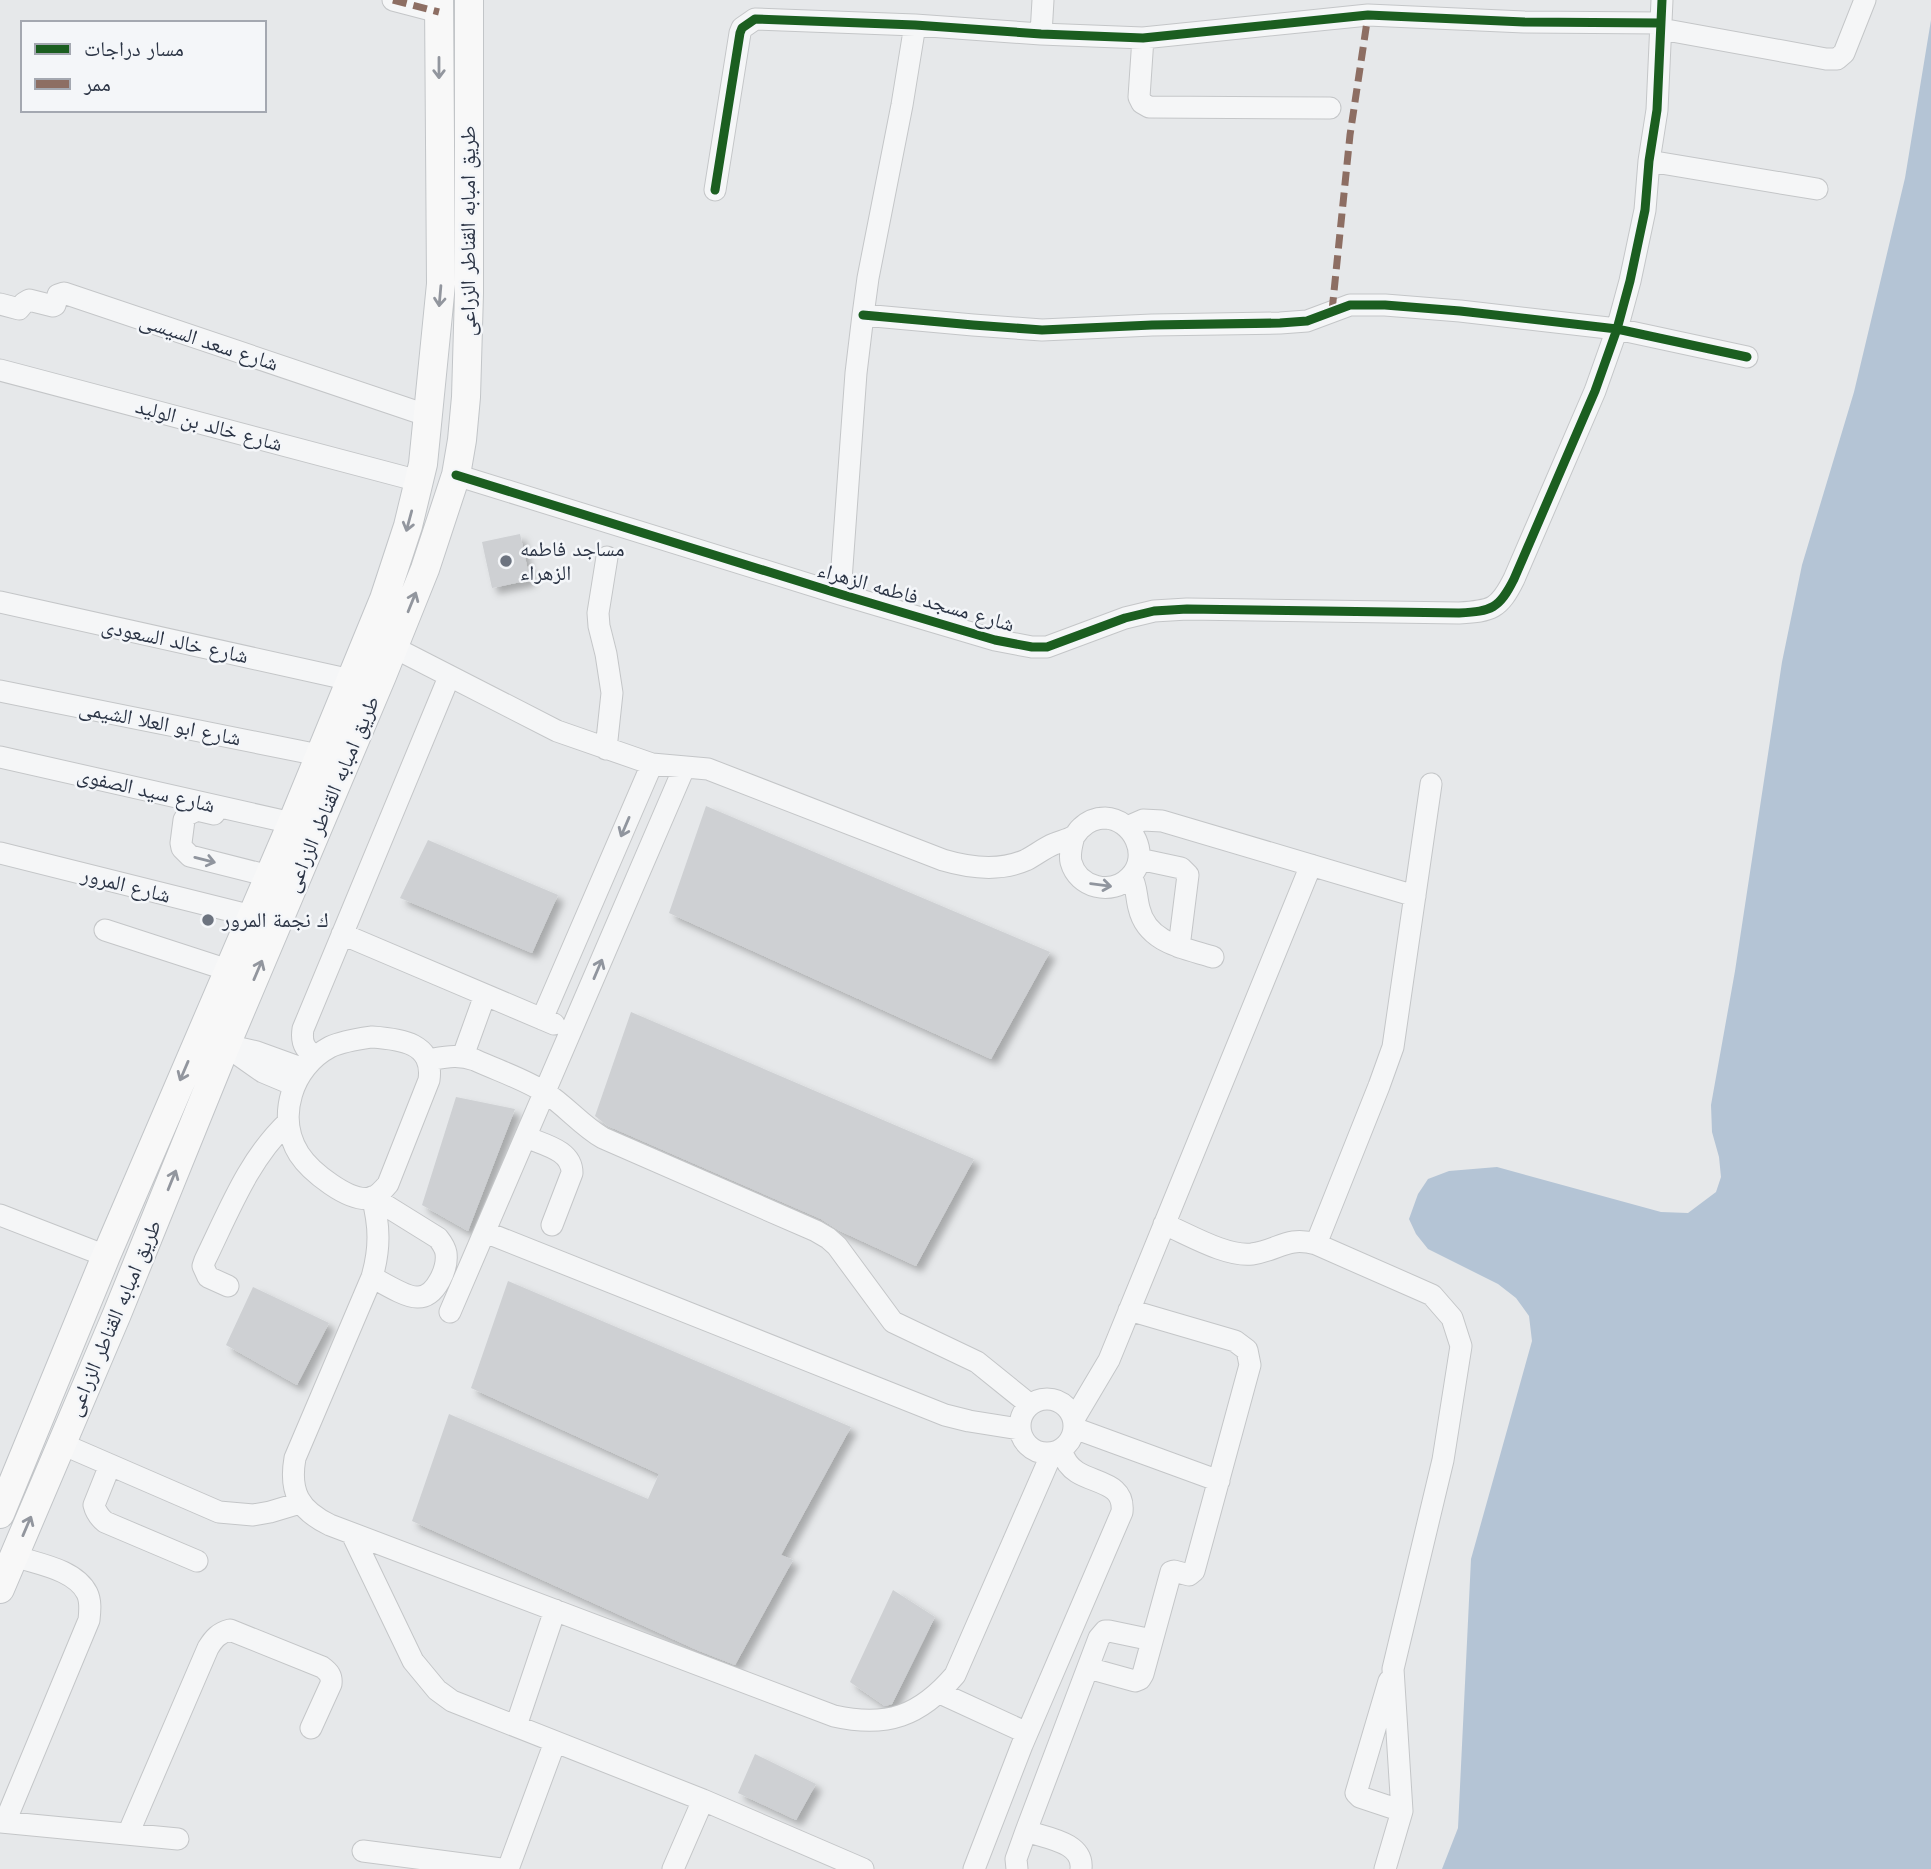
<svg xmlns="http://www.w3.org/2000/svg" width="1931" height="1869" font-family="Jost,'Noto Naskh Arabic',sans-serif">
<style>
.water{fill:#b4c4d5}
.building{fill:#ced0d3;filter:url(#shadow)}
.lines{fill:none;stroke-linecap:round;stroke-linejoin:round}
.minor-casing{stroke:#c4c6c8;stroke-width:23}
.major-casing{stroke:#c2c5c8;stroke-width:30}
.minor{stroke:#f5f6f7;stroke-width:21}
.major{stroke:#f8f8f8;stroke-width:28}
.quiet{stroke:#8d6e63;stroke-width:7;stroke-dasharray:14 7;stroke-linecap:butt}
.cycleway-casing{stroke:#f4f6f9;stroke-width:13}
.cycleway{stroke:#1b5e20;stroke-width:9}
.oneway{stroke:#92969e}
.oneway2{stroke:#90959e}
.poi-dot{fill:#6c737f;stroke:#f4f6f9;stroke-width:2.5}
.labels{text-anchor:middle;stroke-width:5;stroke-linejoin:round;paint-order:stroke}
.street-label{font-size:21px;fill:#2b3445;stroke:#f4f6f9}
.poi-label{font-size:21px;fill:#2b3445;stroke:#f4f6f9;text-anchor:start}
</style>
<defs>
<filter id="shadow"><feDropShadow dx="6" dy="6" stdDeviation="3.5" flood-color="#0004"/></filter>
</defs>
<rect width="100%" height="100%" fill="#e6e8ea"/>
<path class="water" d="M1931,20v1849h-489l16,-41 13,-269 61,-218 -3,-25 -13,-18 -18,-14 -70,-35 -12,-15 -7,-15 9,-25 10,-15 21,-8 48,-4 164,45 27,1 28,-21 5,-15 -2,-20 -7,-25 -1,-27 24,-134 47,-309 20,-97 52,-173 51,-214z"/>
<path class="building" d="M520,534l10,46 -38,8 -10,-46z
M706,806l344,146 -59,107 -322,-146z
M428,840l130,55 -26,58 -132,-55z
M631,1012l343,147 -58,107 -76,-35 -19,-12 -213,-93 -13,-10z
M456,1097l59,12 -47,122 -46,-26z
M508,1281l343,146 -70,128 12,5 -58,105 -38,-15 -285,-129 37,-107 199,85 11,-25 -188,-86z
M253,1287l76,36 -32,62 -71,-40z
M893,1590l42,27 -43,87 -7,2 -35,-24z
M755,1754l61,30 -20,36 -58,-27z"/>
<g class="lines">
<defs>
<path id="minor" d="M393,0l46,12
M1661,29l165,30h11l7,-6 21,-53
M1041,34l2,-34
M1143,38l-4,59 3,6 7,4 181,1
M1649,161l168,28
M715,190l25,-157 2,-5 13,-9 160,6 126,9 102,4 225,-23 156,7 137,1
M0,304l19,5 5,-6 5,-3 24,6 2,-1 3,-10 6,-2 365,123
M863,315l110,10 69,5 110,-5 128,-2 27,-2 43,-16h35l75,6 157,18 130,28
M0,370l419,111
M456,475l384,119 155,46 37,7h15l78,-29 29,-7 33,-2 272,4c33,-2 40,-4 55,-34l81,-188 22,-62 13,-48 15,-71 4,-49 8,-51 5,-110
M840,594l16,-221 7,-58 5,-37 34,-173 13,-80
M0,602l351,78
M393,647l164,84 95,33 56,5 235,91c27,8 56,12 83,0 10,-5 18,-12 28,-16 6,-3 14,-4 20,-8 2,-1 5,-7 7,-8 6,-6 15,-10 24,-10 28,1 46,38 25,59 -18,19 -52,11 -59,-15 -2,-9 1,-18 3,-26
M0,691l319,64
M606,749l6,-56 -6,-39 -7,-28 -1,-13 9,-56
M0,757l292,66
M214,814l-17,-4 -10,5 -3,5 -3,23 1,5 8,8 79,20
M1127,827l16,-7 19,1 253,75
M0,853l252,63
M1139,859l42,9 7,7 -9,72
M1131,876c6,10 5,21 8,32 8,35 45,40 74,49
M105,930l123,40
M342,934l212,90
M542,1019l110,-255
M372,1037c29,2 62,6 57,43l-41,104c-5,6 -10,12 -17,14 -22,5 -61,-27 -72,-44 -23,-37 -7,-87 31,-107 13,-6 28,-8 42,-10z
M226,1045l31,7 47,17
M233,1051l30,21 31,13
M316,1056c-12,-6 -15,-14 -13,-27l146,-352
M463,1056l22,-61
M428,1060c18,-3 30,-6 47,0 24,11 49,19 71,33 21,14 36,33 57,45l213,93 12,7 9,8 56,76 84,40 52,42
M526,1137c18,8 46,13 46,36l-20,52
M372,1197c8,29 8,52 0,80l-77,181c-6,34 4,52 35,67l504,191c53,12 86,0 121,-41l97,-222
M0,1215l106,41
M1164,1224c24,10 62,33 88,30 27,-4 35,-18 64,-10l116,51 20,23 9,28 -18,114 -50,209 9,142 -17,58
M485,1232l460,183 24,6 50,8
M1316,1244l63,-158 14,-39 38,-263
M372,1277c11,6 35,21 46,20 18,0 30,-29 28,-44 -1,-6 -4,-10 -8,-15l-66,-41
M228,1286l-20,-9 -5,-11 2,-6c24,-49 43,-100 83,-138
M450,1312l234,-544
M1020 1426a27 27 0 1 1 54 0a27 27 0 1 1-54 0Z
M1074,1419l35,-59 202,-495
M1074,1428l145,53
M62,1444l157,68 34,3 17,-3 30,-9
M110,1465l-16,40c2,8 5,12 11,17l92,39
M352,1534l61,127 24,29 15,11 251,99 160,69
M1088,1668l47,13 5,-2 3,-5 28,-102 3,-1 15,4 5,-4 56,-206 -3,-15 -12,-9 -106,-31
M1389,1681l-33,112 4,4 42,14
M940,1693l87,40
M516,1726l39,-116
M0,1822l178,17
M5,1822l84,-202c1,-9 2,-19 -2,-27 -12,-24 -50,-29 -73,-37
M1026,1831c20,7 58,11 55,38
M128,1834l80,-186c6,-10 11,-15 22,-18l92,37c7,5 10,9 9,17l-20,44
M363,1851l138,18
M508,1869l47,-127
M673,1869l30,-69
M974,1869l48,-124 100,-233c3,-29 -26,-28 -45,-40 -8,-5 -13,-13 -16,-22
M1017,1869l-1,-10 10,-28 73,-193 6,-7h4l43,9"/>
<path id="major" d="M0,1514l106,-258 186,-433 92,-224 24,-73 15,-62 18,-180 -2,-284
M0,1589l117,-275 109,-269 156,-369 43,-107 31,-94 6,-35 4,-43 3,-104v-293"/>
</defs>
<use href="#minor" class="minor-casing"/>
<use href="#major" class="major-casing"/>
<use href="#minor" class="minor"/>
<use href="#major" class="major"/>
<path class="quiet" d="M393,0l46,12
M1332,311l18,-176 18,-120"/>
<defs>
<path id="cycleway" d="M715,190l25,-157 2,-5 13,-9 160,6 126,9 102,4 225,-23 156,7 137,1
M863,315l110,10 69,5 110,-5 128,-2 27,-2 43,-16h35l75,6 157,18 130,28
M456,475l384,119 155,46 37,7h15l78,-29 29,-7 33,-2 272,4c33,-2 40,-4 55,-34l81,-188 22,-62 13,-48 15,-71 4,-49 8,-51 5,-110"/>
</defs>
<use href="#cycleway" class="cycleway-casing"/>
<use href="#cycleway" class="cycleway"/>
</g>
<defs><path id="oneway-shaft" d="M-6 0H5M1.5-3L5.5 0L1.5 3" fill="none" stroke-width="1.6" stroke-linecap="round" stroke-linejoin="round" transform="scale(1.75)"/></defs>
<g class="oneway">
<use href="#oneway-shaft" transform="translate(439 68) rotate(90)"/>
<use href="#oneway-shaft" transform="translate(440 296) rotate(95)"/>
<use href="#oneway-shaft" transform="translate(409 521) rotate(105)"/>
<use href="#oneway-shaft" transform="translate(412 602) rotate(-68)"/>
<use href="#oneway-shaft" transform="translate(258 970) rotate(-67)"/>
<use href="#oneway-shaft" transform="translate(184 1071) rotate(113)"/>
<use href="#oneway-shaft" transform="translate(172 1180) rotate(-68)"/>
<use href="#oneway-shaft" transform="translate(27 1526) rotate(-67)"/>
</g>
<g class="oneway2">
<use href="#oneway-shaft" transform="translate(625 827) rotate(113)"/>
<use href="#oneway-shaft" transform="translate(205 860) rotate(14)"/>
<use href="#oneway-shaft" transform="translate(1101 885) rotate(7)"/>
<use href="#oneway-shaft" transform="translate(598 969) rotate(-67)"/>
</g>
<g class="poi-dot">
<circle cx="506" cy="561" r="7"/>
<circle cx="208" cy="920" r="7"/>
</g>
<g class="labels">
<g class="street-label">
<text transform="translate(468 231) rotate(-90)" y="7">طريق امبابه القناطر الزراعى</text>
<text transform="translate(209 342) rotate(18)" y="7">شارع سعد السيسى</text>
<text transform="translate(209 425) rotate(15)" y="7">شارع خالد بن الوليد</text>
<text transform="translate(916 597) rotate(16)" y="7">شارع مسجد فاطمه الزهراء</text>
<text transform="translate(175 641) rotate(12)" y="7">شارع خالد السعودى</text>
<text transform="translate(160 723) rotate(11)" y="7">شارع ابو العلا الشيمى</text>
<text transform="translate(146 790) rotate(13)" y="7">شارع سيد الصفوى</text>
<text transform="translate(332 794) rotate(-67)" y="7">طريق امبابه القناطر الزراعى</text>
<text transform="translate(126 885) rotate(14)" y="7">شارع المرور</text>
<text transform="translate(114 1318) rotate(-67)" y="7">طريق امبابه القناطر الزراعى</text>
</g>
<g class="poi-label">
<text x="520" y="556">مساجد فاطمه<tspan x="520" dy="24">الزهراء</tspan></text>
<text x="222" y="927">ك نجمة المرور</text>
</g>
</g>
<rect x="21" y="21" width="245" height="91" fill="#f4f6f9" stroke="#a4a8b1" stroke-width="2"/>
<rect x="35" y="44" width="35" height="10" fill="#1b5e20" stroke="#a4a8b1" stroke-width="2"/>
<text x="84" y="56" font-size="21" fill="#2b3445">مسار دراجات</text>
<rect x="35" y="79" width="35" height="10" fill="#8d6e63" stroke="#a4a8b1" stroke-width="2"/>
<text x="84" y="91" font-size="21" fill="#2b3445">ممر</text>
</svg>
